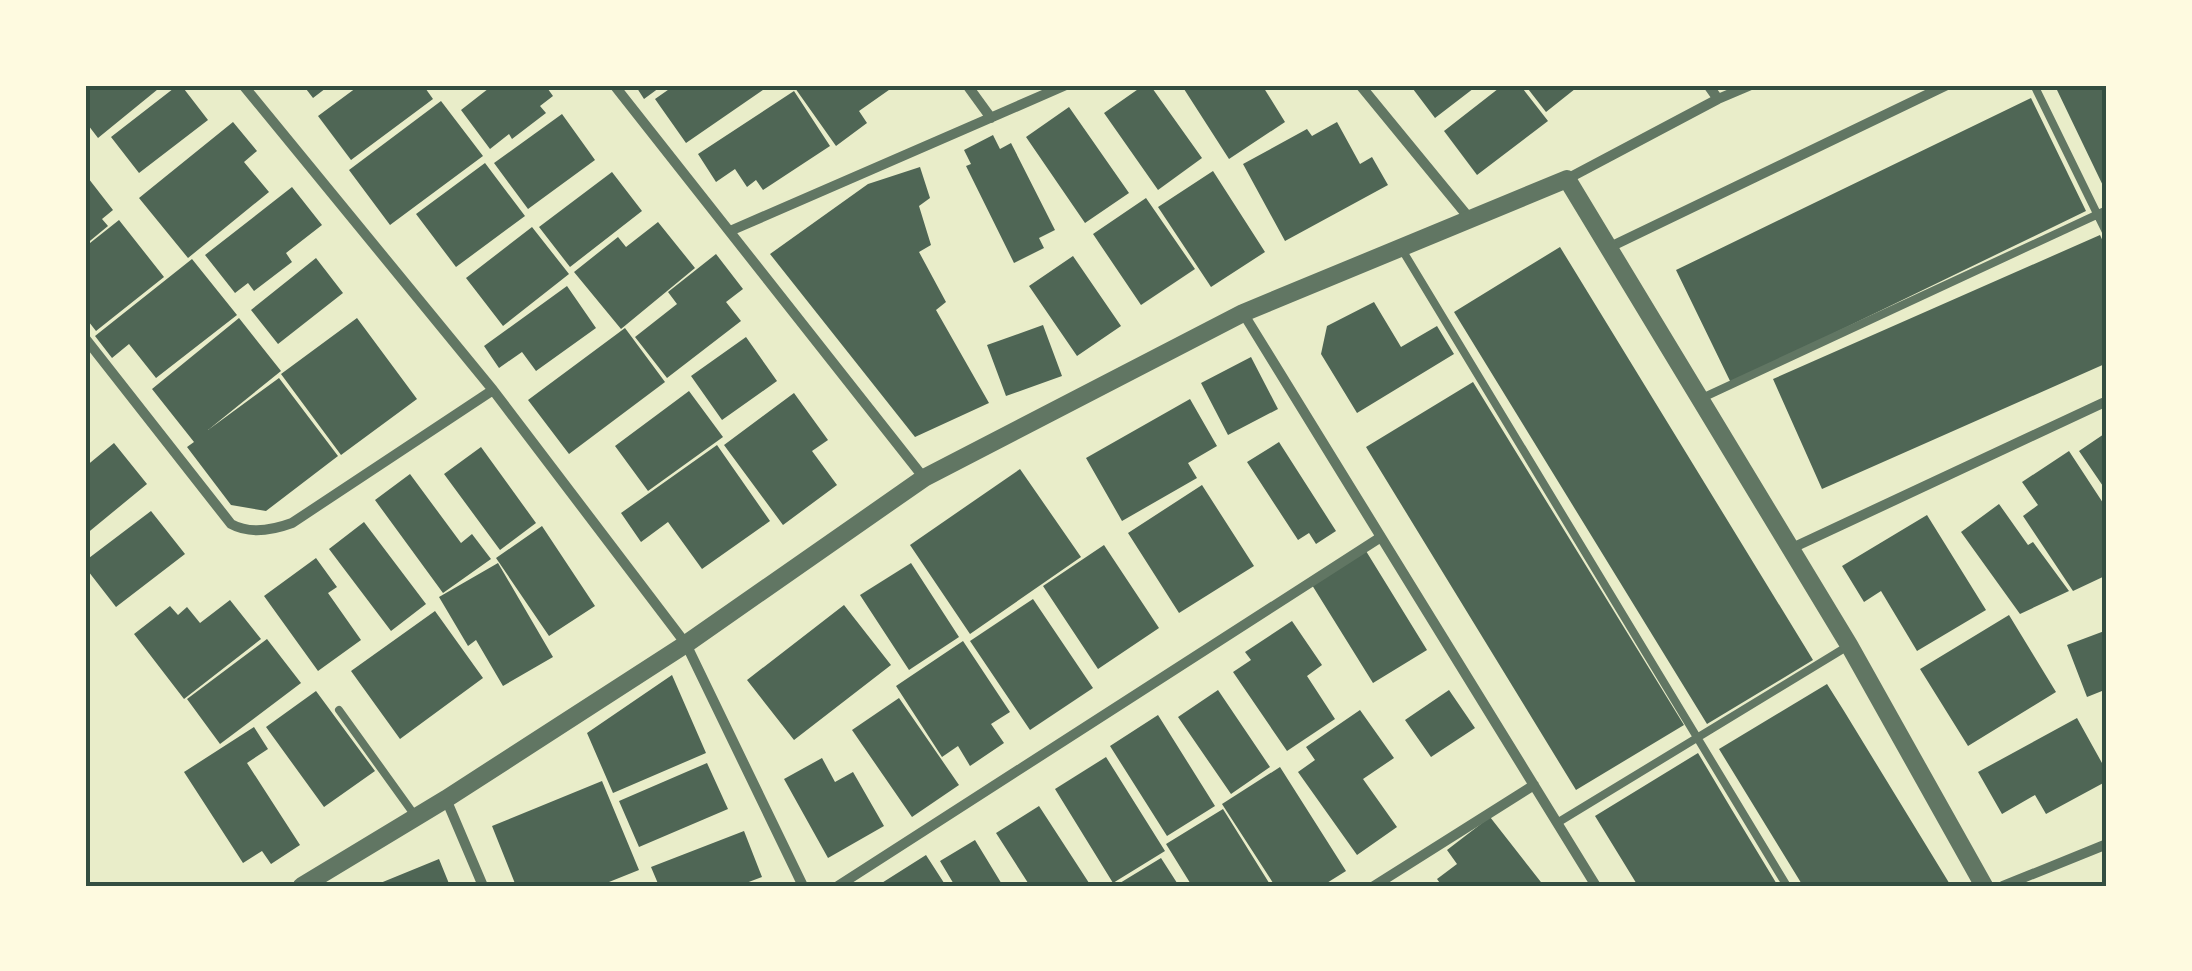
<svg xmlns="http://www.w3.org/2000/svg" width="2192" height="971" font-family="'Open Sans',sans-serif">
<style>
.building{fill:#4f6655}
.lines{fill:none;stroke-linecap:round;stroke-linejoin:round}
.service{stroke:#617663;stroke-width:8}
.minor{stroke:#617663;stroke-width:10}
.tertiary{stroke:#617663;stroke-width:18}
.neatline{fill:none;stroke:#344e41;stroke-width:4}
</style>
<rect width="100%" height="100%" fill="#e9edc9"/>
<path class="building" d="M85,85h78l-65,53 -13,-17z
M178,85h3l27,35 -69,53 -28,-36z
M303,85h27l-17,13z
M360,85h63l10,14 -82,61 -33,-44z
M493,85h52l8,11 -13,10 6,7 -34,26 -3,-5 -19,15 -29,-39z
M635,85h28l-19,14z
M675,85h95l-84,58 -31,-44z
M799,85h97l-37,26 8,12 -31,23 -41,-58z
M1144,85h6l52,73 -44,32 -54,-77z
M1190,85h72l23,37 -56,37 -45,-70z
M1410,85h68l-43,33z
M1503,85h17l28,36 -71,54 -33,-44z
M1525,85h55l-34,27z
M2068,85h39v109l-50,-104z
M794,91l36,55 -67,44 -7,-10 -9,7 -12,-18 -19,13 -18,-28z
M2031,98l55,113 -355,172 -55,-113z
M441,101l42,55 -93,69 -41,-55z
M1069,107l60,86 -44,30 -59,-86z
M562,114l33,46 -67,49 -34,-46z
M233,122l24,29 -13,11 25,30 -81,66 -49,-60z
M1337,122l23,42 12,-7 16,28 -103,56 -42,-77 64,-35 5,7z
M993,135l7,14 11,-6 44,87 -16,8 5,10 -30,15 -48,-97 5,-2 -7,-14z
M485,163l40,53 -69,51 -40,-53z
M920,167l10,31 -11,8 12,39 -12,7 27,50 -10,8 53,93 -74,34 -145,-183 98,-70z
M1213,171l52,81 -54,35 -53,-80z
M612,172l30,39 -72,56 -31,-40z
M85,174l28,36 -11,9 6,7 -23,19z
M292,187l30,38 -36,28 6,9 -38,29 -6,-8 -13,10 -30,-38z
M1146,198l49,71 -54,36 -48,-71z
M119,220l45,57 -68,54 -11,-14v-70z
M658,222l37,46 -74,61 -47,-57 44,-35 8,10z
M532,227l37,47 -66,52 -37,-48z
M2100,235l7,15v113l-285,126 -49,-110z
M1560,247l253,413 -106,64 -253,-412z
M716,254l27,35 -17,13 15,19 -74,57 -32,-41 42,-33 -9,-12z
M1073,256l48,70 -44,30 -48,-70z
M316,258l27,35 -65,51 -27,-34z
M192,259l45,56 -81,63 -27,-34 -17,14 -17,-22z
M567,286l29,42 -60,43 -14,-19 -23,16 -15,-22z
M1374,302l27,45 36,-21 17,28 -97,59 -36,-59 6,-28z
M239,318l42,53 -73,59 71,-52 59,78 -72,55 -35,-6 -44,-58 7,-5 -42,-53z
M357,318l60,81 -76,56 -60,-81z
M1043,325l19,51 -56,20 -19,-51z
M625,328l40,54 -96,72 -41,-54z
M746,337l31,44 -55,39 -31,-44z
M1251,357l27,52 -50,26 -27,-52z
M1473,382l211,343 -108,65 -210,-343z
M689,391l34,46 -75,54 -33,-45z
M794,393l34,47 -16,11 25,34 -54,40 -59,-80z
M1190,399l27,47 -29,17 9,15 -75,43 -36,-63z
M2107,432v60l-28,-41z
M1279,442l57,89 -20,13 -7,-11 -11,7 -51,-78z
M114,443l33,41 -62,51v-68z
M717,445l53,76 -68,48 -34,-47 -27,20 -20,-29z
M481,447l55,76 -36,27 -56,-76z
M2069,451l38,58v66l-34,16 -50,-75 15,-11 -16,-23z
M1020,469l61,88 -111,77 -60,-89z
M410,474l51,69 11,-9 19,25 -48,34 -68,-93z
M1202,485l52,81 -75,47 -51,-80z
M1999,504l29,41 5,-3 36,49 -49,23 -59,-82z
M151,511l34,43 -69,53 -31,-40v-6z
M1927,515l59,95 -69,41 -36,-60 -17,11 -22,-36z
M364,522l62,82 -35,27 -62,-82z
M542,526l53,80 -46,30 -53,-78z
M1104,545l55,83 -61,41 -55,-83z
M1366,551l61,99 -54,33 -61,-98z
M316,558l21,29 -9,6 33,47 -43,31 -54,-75z
M498,563l55,94 -50,29 -27,-46 -8,6 -29,-49z
M911,563l48,74 -50,33 -49,-75z
M1033,599l60,89 -63,42 -60,-89z
M230,600l31,39 -77,60 -50,-65 36,-28 8,9 9,-8 13,16z
M844,605l47,60 -97,75 -47,-60z
M435,611l48,67 -83,61 -49,-68z
M2009,615l47,77 -88,54 -48,-77z
M1292,621l30,44 -15,11 28,43 -48,32 -54,-79 18,-12 -6,-8z
M2107,630v59l-20,8 -20,-52z
M267,639l34,44 -81,61 -33,-45z
M963,641l47,71 -19,12 13,19 -34,23 -12,-20 -16,11 -46,-71z
M672,675l34,78 -93,40 -26,-60z
M1827,684l17,27 107,175h-148l-84,-137z
M1218,690l52,77 -39,27 -53,-77z
M1449,690l26,38 -44,29 -26,-37z
M316,691l59,80 -51,36 -58,-80z
M899,698l60,87 -47,32 -60,-87z
M1360,710l34,48 -31,21 34,48 -40,28 -59,-83 17,-12 -9,-13z
M1158,715l57,91 -48,30 -57,-90z
M2077,718l30,54v9l-61,33 -11,-19 -33,19 -24,-42z
M254,727l14,22 -21,14 53,82 -29,19 -9,-13 -19,12 -59,-91z
M1698,753l34,57 46,76h-140l-43,-70z
M1106,757l59,94 -52,32 -58,-94z
M822,758l13,24 18,-10 31,54 -56,32 -44,-79z
M707,763l21,46 -89,38 -20,-46z
M1280,767l66,104 -24,15h-47l-53,-82z
M602,781l37,89 -40,16h-83l-24,-60z
M1039,806l52,80h-61l-34,-53z
M1223,809l48,77h-79l-26,-42z
M1490,817l54,69h-102l-5,-7 20,-15 -10,-14z
M744,831l18,46 -24,9h-79l-8,-19z
M975,840l28,46h-48l-15,-25z
M926,855l20,31h-69z
M1161,858l18,28h-64z
M439,859l11,27h-77z"/>
<g class="lines">
<path class="service" d="M2034,85l73,149
M1401,248l386,638
M1700,399l407,-189
M339,710l77,107
M1557,823l291,-177"/>
<path class="minor" d="M243,85l250,305 193,254 117,242
M614,85l310,393
M967,85l24,33
M1360,85l110,134
M1708,85l10,14
M1567,179l151,-80 33,-14
M730,231l336,-146
M1608,248l339,-163
M1243,313l353,573
M85,338l146,186c18,10 42,6 61,-1l201,-133
M1790,549l317,-148
M446,799l37,87
M838,886l543,-349
M1374,886l160,-101
M2003,886l104,-42"/>
<path class="tertiary" d="M302,886l144,-87 240,-155 238,-166 319,-165 324,-134 282,466 135,241"/>
</g>
<rect width="2192" height="971" fill="none" stroke="#fefae0" stroke-width="175"/>
<rect x="88" y="88" width="2016" height="796" class="neatline"/>
</svg>
